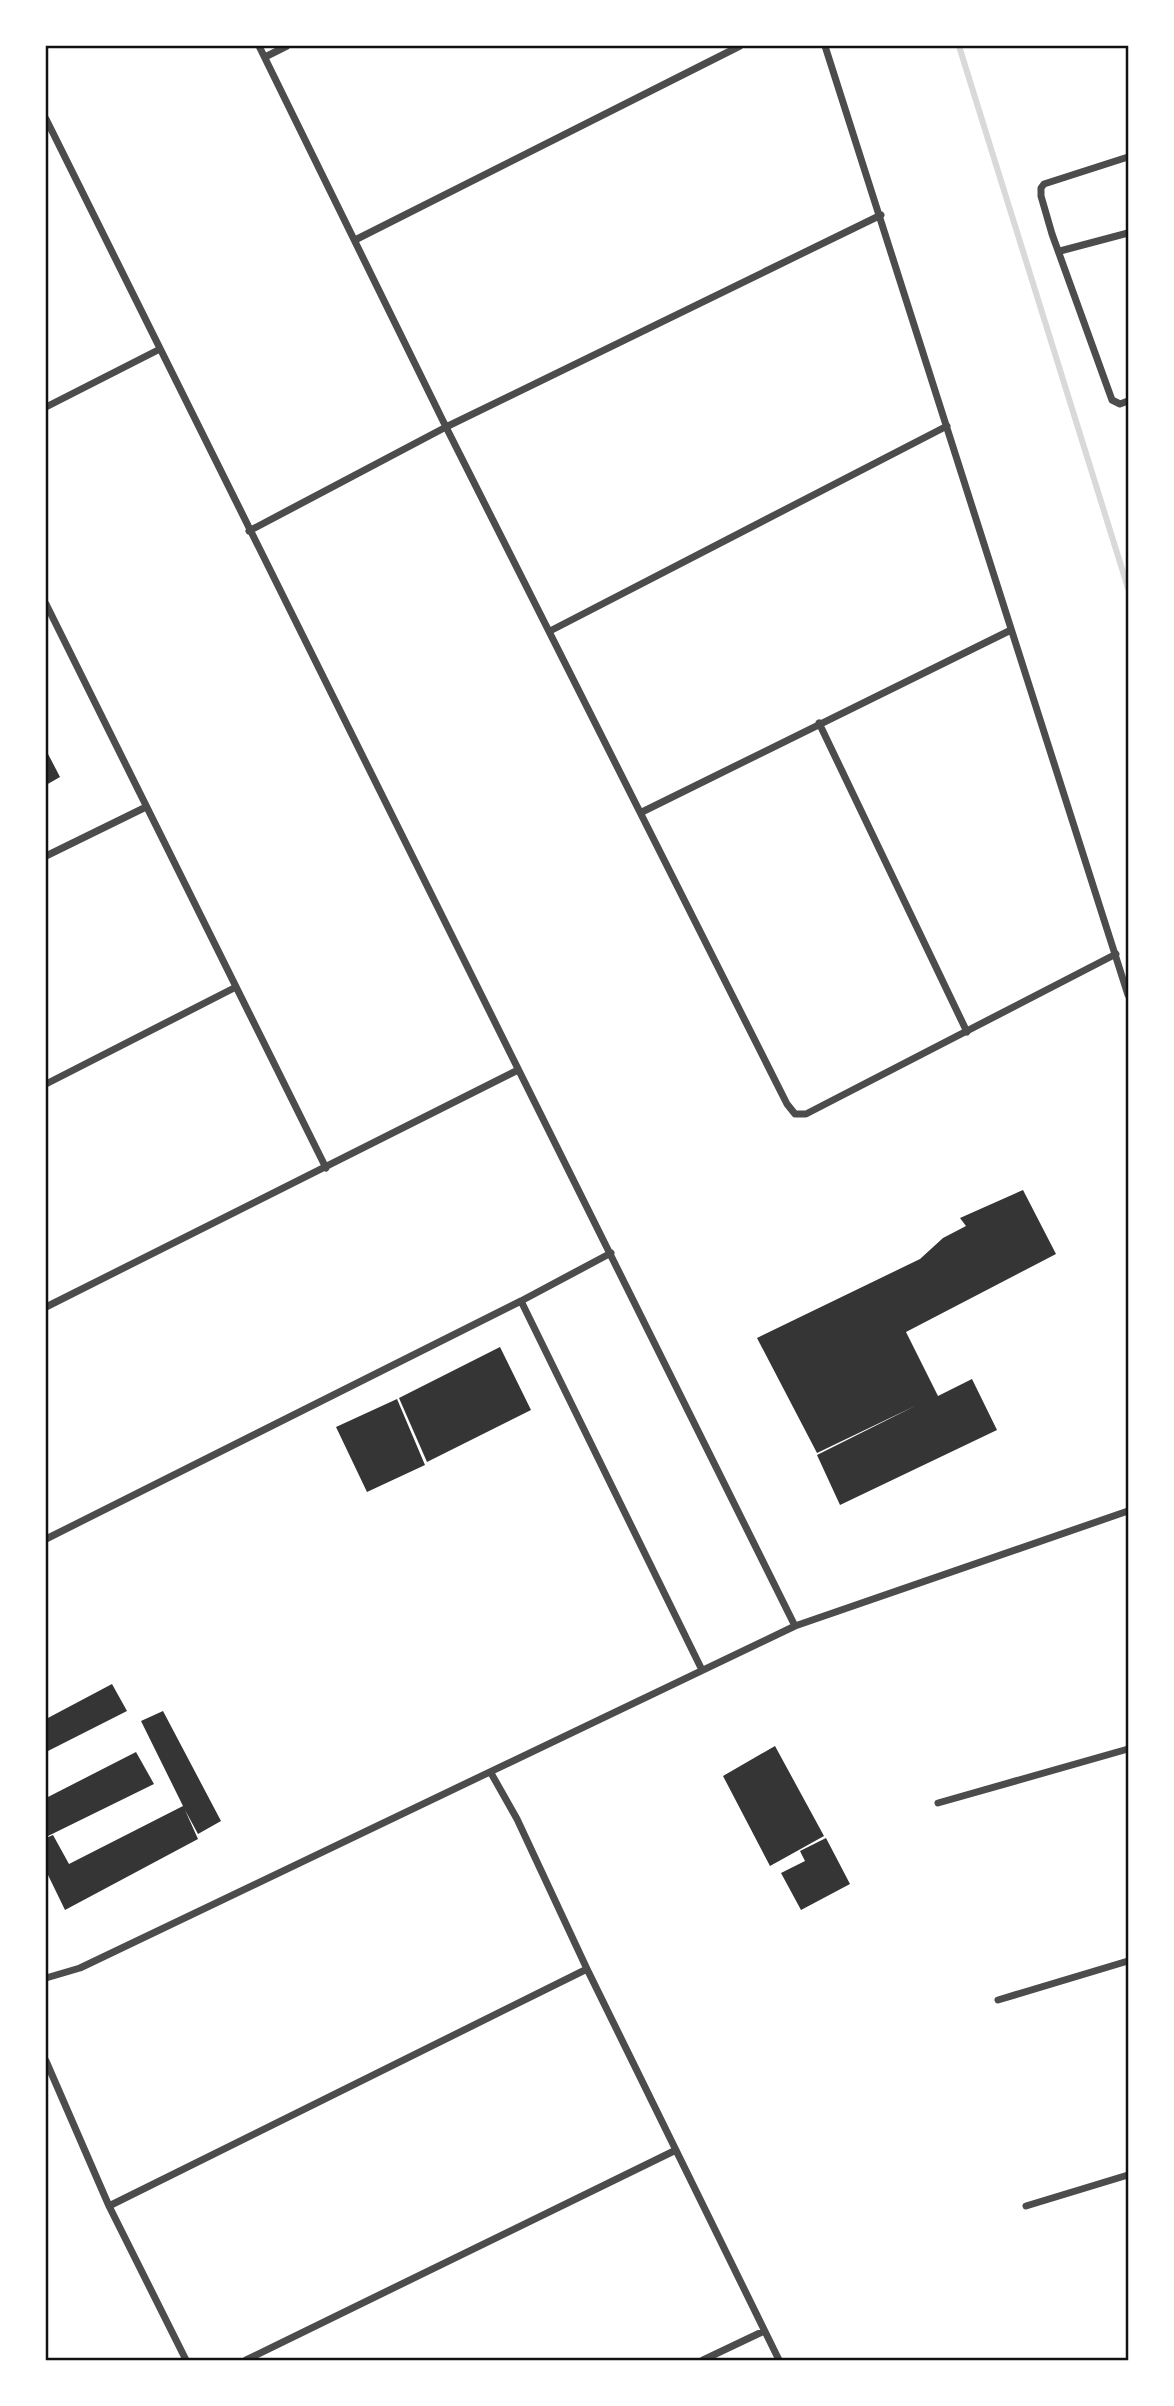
<svg xmlns="http://www.w3.org/2000/svg" width="1174" height="2406" font-family="'Asap Condensed',sans-serif">
<style>
.lines{fill:none;stroke-linecap:round;stroke-linejoin:round}
.stream{stroke:#d9d9d9;stroke-width:6}
.building{fill:#353535}
.minor{stroke:#4c4c4c;stroke-width:7}
.neatline{fill:none;stroke:#111;stroke-width:2.5}
</style>
<rect width="100%" height="100%" fill="#fff"/>
<g class="lines">
<path class="stream" d="M959,46l169,542"/>
</g>
<path class="building" d="M46,750l14,27 -14,8z
M1023,1190l33,64 -150,78 32,64 34,-17 25,51 -157,75 -23,-50 100,-50 -100,48 -60,-115 163,-79 23,-21 23,-12 -6,-8z
M500,1347l31,63 -104,52 -28,-64z
M397,1399l28,66 -58,27 -31,-65z
M112,1684l15,27 -81,41v-33z
M163,1711l58,110 -23,13 -13,-24 13,29 -133,71 -17,-35 -2,1v-38l7,-3 16,29 114,-58 -42,-85z
M775,1746l49,90 -54,30 -47,-90z
M136,1752l18,32 -108,53v-39z
M826,1838l24,46 -49,26 -20,-37 24,-12 -5,-10z"/>
<g class="lines">
<path class="minor" d="M259,46l187,381 341,677 8,10h11l310,-160
M825,46l303,949
M265,57l22,-11
M46,119c248,502 501,1003 749,1507
M1128,157l-84,27 -3,4v8l11,38 60,166 8,4 8,-3
M355,240l385,-194
M1060,251l68,-18
M46,407l114,-58
M249,531l197,-104 435,-212
M46,604l280,564
M550,631l397,-205
M819,723l148,309
M642,812l369,-182
M46,856l100,-49
M46,1084l190,-97
M521,1301l181,369
M46,1307l472,-237
M46,1539l475,-238 90,-48
M491,1773l26,46 70,150 192,391
M938,1803l190,-54
M46,1978l34,-10 715,-342 333,-115
M998,2000l130,-39
M46,2061l63,145 77,154
M109,2206l478,-237
M1026,2206l102,-31
M246,2360l430,-210
M703,2360l61,-29"/>
</g>
<rect width="1174" height="2406" fill="none" stroke="#ffffff" stroke-width="94"/>
<rect x="47" y="47" width="1080" height="2312" class="neatline"/>
</svg>
